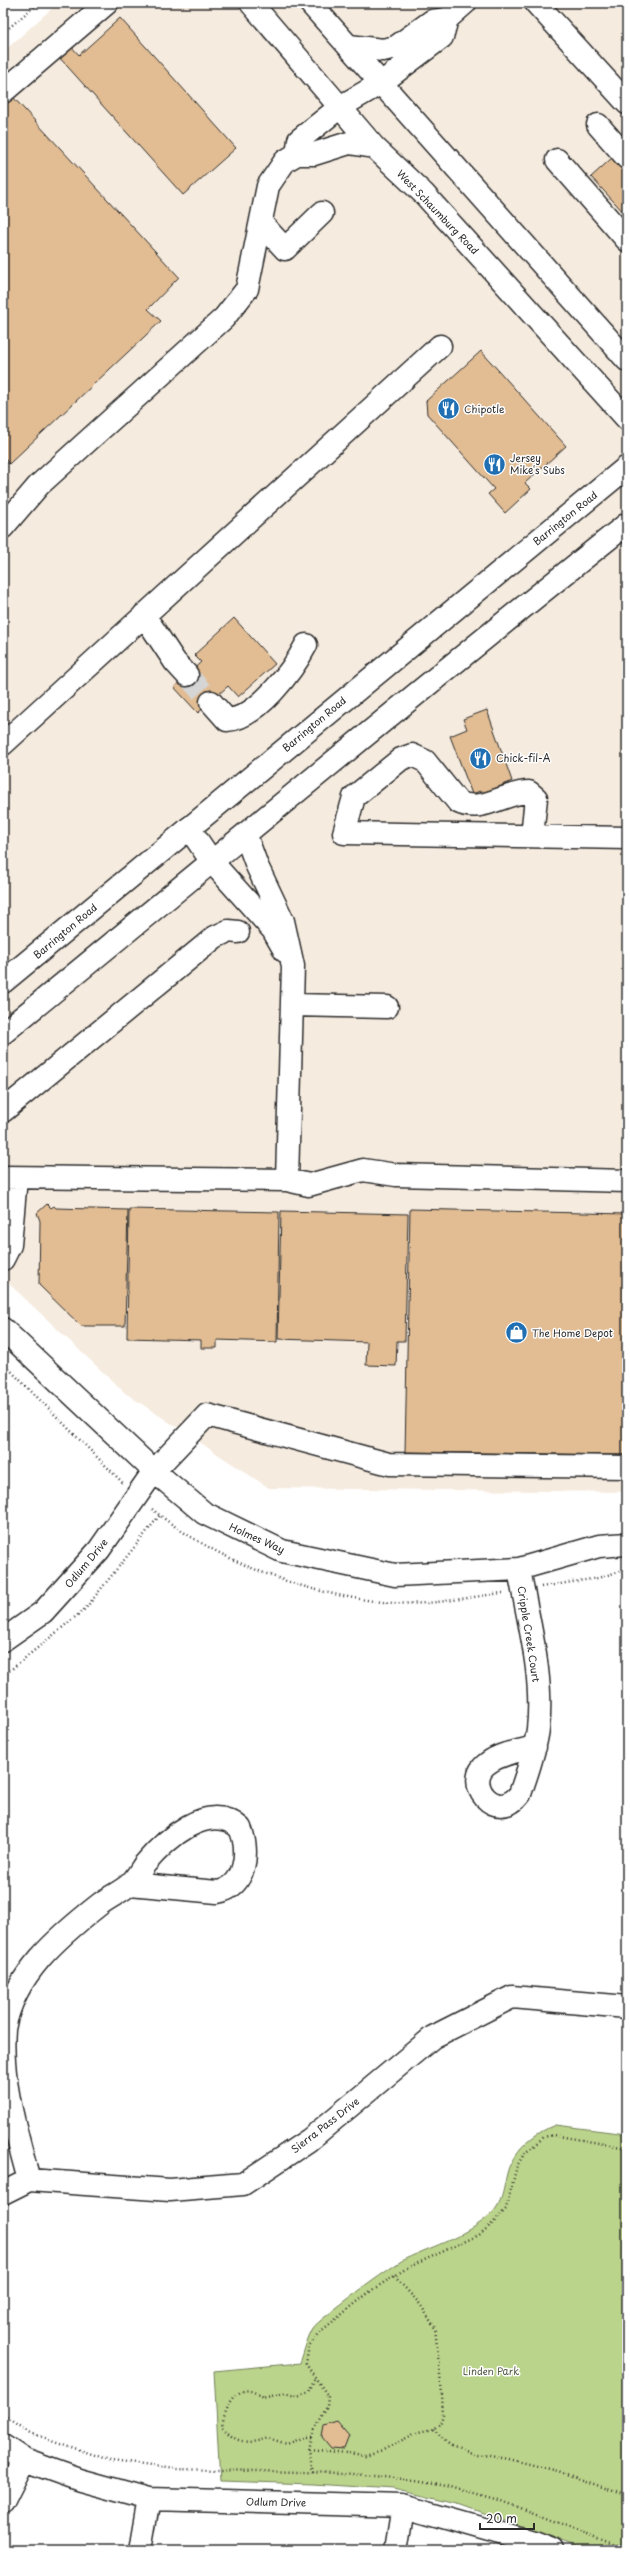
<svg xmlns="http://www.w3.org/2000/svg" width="630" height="2553" font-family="'Playpen Sans',sans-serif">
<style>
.built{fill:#f6ebdf}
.green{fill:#bbd48b;stroke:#73805b}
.building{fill:#e2bd93;stroke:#2b2b2b}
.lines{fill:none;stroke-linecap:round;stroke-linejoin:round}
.minor-tunnel{stroke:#d5d5d5;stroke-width:22;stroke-dasharray:22 11;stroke-linecap:butt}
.minor-casing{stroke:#2b2b2b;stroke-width:25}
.major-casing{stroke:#2b2b2b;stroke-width:25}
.path{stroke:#2b2b2b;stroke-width:2.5;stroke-dasharray:1 3;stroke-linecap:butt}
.minor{stroke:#fff;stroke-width:22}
.major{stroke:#fff;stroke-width:22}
.labels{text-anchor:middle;stroke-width:3;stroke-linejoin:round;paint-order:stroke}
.street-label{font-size:10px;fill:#2b2b2b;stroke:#fff}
.poi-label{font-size:10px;fill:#2b2b2b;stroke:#fff;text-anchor:start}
.park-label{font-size:10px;fill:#565e48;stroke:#fff}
</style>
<rect width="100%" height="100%" fill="#fff"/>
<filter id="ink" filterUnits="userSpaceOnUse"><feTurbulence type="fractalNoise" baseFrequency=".025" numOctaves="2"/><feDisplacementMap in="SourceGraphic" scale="8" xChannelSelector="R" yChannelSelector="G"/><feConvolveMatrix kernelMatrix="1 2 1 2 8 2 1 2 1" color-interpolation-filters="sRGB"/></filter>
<g filter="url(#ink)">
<path class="built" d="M58,3h569v1489l-358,-4 -144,-95 -122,-115v-1226z"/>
<path class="green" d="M555,2125l72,9v416h-41l-124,-45 -68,-16 -81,-5 -93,-3 -6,-110 86,-8c4,-11 7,-25 13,-35 6,-9 80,-63 92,-69 30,-14 61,-22 86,-45 14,-13 12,-31 18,-47 8,-20 26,-34 46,-42z"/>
<path class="building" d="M120,18l116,130 -53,47 -125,-139 12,-11 9,10z
M12,96l167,181 -31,32 13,12 -152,143 -6,-8v-351z
M613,157l14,14v45l-36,-39z
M481,351l85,95 -41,37 6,6 -26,24 -17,-19 6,-5 -67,-75 -1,-13z
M234,618l41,46 -37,33 -10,-11 -30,27 -24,-26 27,-25 -7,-7z
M487,710l25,71 -10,4 3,6 -22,8 -3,-8 -8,3 -22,-58 17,-7 -4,-10z
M47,1204l4,4 3,-2 2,2 72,2 -3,116h-44l-42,-41 1,-64 -3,-8z
M129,1209l150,3 -2,130 -60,-2v8h-16v-8l-74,-2z
M410,1209l217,5v241l-222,-3z
M281,1211l127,3 -3,127h-8l-1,25 -30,-1 1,-23 -89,-3z
M337,2422l12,14 -5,13 -13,-1 -9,-11 2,-11z"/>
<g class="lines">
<path class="minor-tunnel" d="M187,675l24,27"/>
<defs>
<path id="minor" d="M536,3l91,100
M349,46l34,4 13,-3 36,-26 15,-2
M381,83l61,-46 5,-18 18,-16
M3,92l104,-89
M598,125l29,33
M297,154l2,-14 41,-33
M557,160l70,80
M262,224l23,25 37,-36
M3,527l36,-42 185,-167 23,-29 21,-103 17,-25 12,-7h17l35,-11 25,4
M144,615l31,47 12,13
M211,702l16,18c30,-1 66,-50 79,-75
M3,744l437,-398
M189,828l23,34 61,68 12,21
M246,836l11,30 26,55 10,45 -6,214
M532,836l4,-38 -7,-6c-25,0 -47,22 -71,10l-33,-41 -13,-6 -11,4 -47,38 -10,36 283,5
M292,1005l95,2
M3,1111l212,-174 13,-6 10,1
M3,1177l284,3 22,5 54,-15 33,5 231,6
M3,1259l7,-14 6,-67
M3,1329l151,142 50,42 78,38 113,24 124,-6 80,-23 28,-2
M519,1569c9,52 25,107 19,160 -3,23 -11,44 -18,65 -24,31 -59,-12 -32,-31 13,-10 32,-12 47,-16
M3,1640l40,-28 56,-62 55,-79 53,-56 182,49 238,3
M29,2180c-13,-48 -29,-101 -25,-151 10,-55 54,-92 96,-125 9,-7 21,-12 30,-20 6,-5 10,-13 14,-19 21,-25 65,-66 96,-37 10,23 6,60 -23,64l-87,-8
M3,2193l26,-13 141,10 73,-6 66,-44 124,-103 79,-40 115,10
M3,2446l21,14 56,20 69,19 254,7 131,37 18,7
M3,2502l21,-42
M140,2550l9,-51
M396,2550l7,-44"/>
<path id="major" d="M251,3l123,144 50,47 203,225
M310,3l317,357
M340,107l41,-24
M3,982l624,-515
M3,1033c208,-170 414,-342 624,-509"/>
</defs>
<use href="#minor" class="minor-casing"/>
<use href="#major" class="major-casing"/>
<path class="path" d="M3,33l35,-30
M3,1363l120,120
M152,1509c64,53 159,88 242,94 36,3 74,-6 109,-10
M541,1587l57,-9 29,-9
M3,1676l82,-67 75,-94
M3,2415l28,18 81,28 63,8 167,4 73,7 32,5 49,14 131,50
M433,2429l18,16 26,9 32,5 49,12 69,25
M312,2437h-7l-18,7 -19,-6c-19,7 -36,5 -46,-13 4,-20 18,-48 40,-27l23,-5 13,4 11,-5 6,-15
M309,2449l56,6 18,-5 35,-18 15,-3 7,-5 3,-9 -1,-22 -7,-65 -15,-24 -26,-28
M313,2473l-4,-24 4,-16 14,-26 1,-11 -22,-32 3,-18 12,-15 51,-41 35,-22 72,-33 14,-12 13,-14 11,-43 7,-12 20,-17 9,-2 74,13"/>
<use href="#minor" class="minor"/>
<use href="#major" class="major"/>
</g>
</g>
<defs>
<symbol id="restaurant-disc" viewBox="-11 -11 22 22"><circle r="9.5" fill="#1f6fb2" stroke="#fff"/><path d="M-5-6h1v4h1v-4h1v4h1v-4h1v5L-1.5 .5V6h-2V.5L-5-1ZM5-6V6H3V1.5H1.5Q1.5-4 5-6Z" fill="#fff"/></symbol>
<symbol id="shop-disc" viewBox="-11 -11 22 22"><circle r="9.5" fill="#1f6fb2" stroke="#fff"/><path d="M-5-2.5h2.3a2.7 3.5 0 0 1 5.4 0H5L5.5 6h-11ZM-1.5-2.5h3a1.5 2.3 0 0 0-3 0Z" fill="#fff"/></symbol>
</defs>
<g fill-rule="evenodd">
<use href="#restaurant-disc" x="436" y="396" width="25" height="25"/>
<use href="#restaurant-disc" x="482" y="452" width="25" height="25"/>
<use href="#restaurant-disc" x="468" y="746" width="25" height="25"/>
<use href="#shop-disc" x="504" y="1320" width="25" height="25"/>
</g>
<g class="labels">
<g class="street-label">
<text transform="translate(438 212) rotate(46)" y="4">West Schaumburg Road</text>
<text transform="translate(565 518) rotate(-39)" y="4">Barrington Road</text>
<text transform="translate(314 724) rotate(-40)" y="4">Barrington Road</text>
<text transform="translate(65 931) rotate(-40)" y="4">Barrington Road</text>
<text transform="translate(257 1538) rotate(24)" y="4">Holmes Way</text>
<text transform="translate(86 1563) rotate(-50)" y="4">Odlum Drive</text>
<text transform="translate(529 1634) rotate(81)" y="4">Cripple Creek Court</text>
<text transform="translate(325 2125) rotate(-38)" y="4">Sierra Pass Drive</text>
<text transform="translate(276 2502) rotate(1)" y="4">Odlum Drive</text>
</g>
<g class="poi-label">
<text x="464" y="413">Chipotle</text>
<text x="510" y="462">Jersey<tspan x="510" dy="12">Mike's Subs</tspan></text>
<text x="496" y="762">Chick-fil-A</text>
<text x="532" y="1337">The Home Depot</text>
</g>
<g class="park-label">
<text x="491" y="2375">Linden Park</text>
</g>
</g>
<rect width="630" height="2553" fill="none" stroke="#fff" stroke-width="16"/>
<rect x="8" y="8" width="614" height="2537" fill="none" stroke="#2b2b2b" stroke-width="1.5" filter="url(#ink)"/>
<path d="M480 2523v6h54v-6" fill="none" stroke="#2b2b2b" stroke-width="2"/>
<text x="486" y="2523" font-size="12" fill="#2b2b2b" stroke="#ffffff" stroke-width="3" paint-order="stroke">20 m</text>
</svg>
